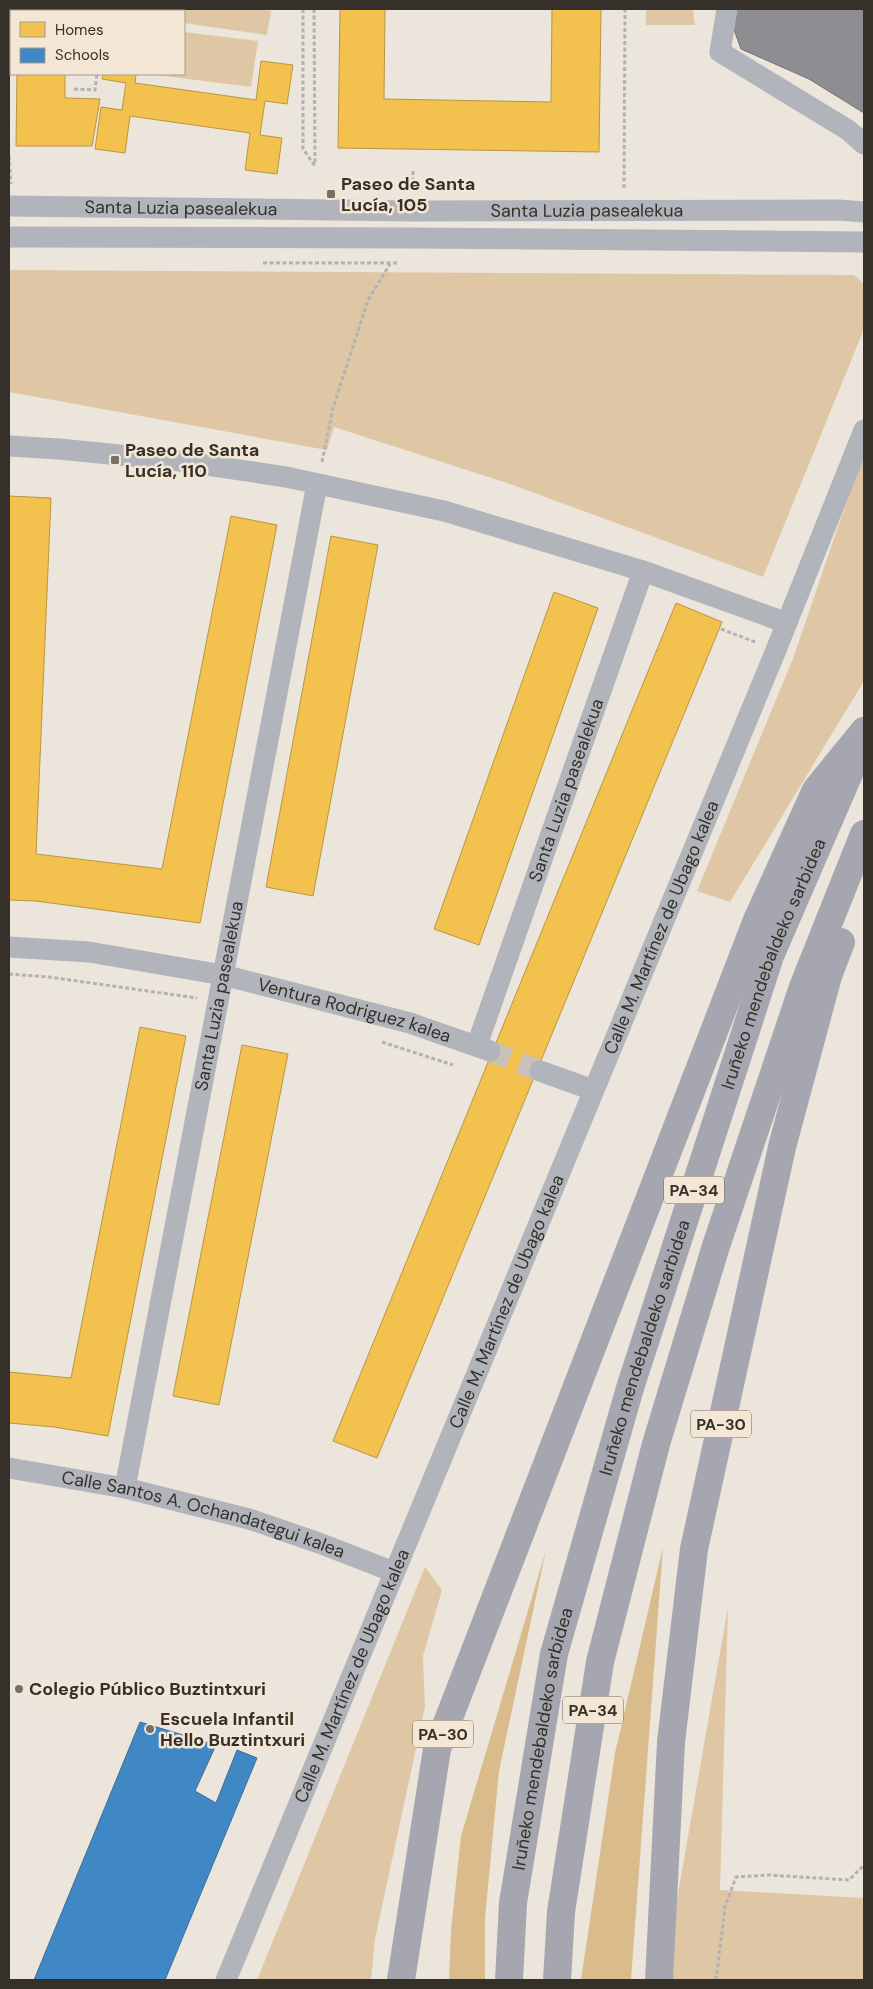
<svg xmlns="http://www.w3.org/2000/svg" width="873" height="1989" font-family="'DM Sans',sans-serif">
<style>
.green{fill:#dfc7a5}
.forest{fill:#dabc8c}
.homes{fill:#f2c14e;stroke:#b99643}
.schools{fill:#3f88c5;stroke:#3c6e96}
.industry{fill:#8d8d92;stroke:#737173}
.lines{fill:none;stroke-linecap:round;stroke-linejoin:round}
.street-tunnel{stroke:#c7c1b8;stroke-width:21;stroke-dasharray:21 11;stroke-linecap:butt}
.path{stroke:#b2b1b4;stroke-width:3;stroke-dasharray:4 2.5;stroke-linecap:butt}
.street{stroke:#b2b4bc;stroke-width:21}
.highway{stroke:#a6a6b0;stroke-width:28}
.poi-dot{fill:#756f68;stroke:#f3e6d4;stroke-width:2}
.labels{text-anchor:middle;stroke-width:5;stroke-linejoin:round;paint-order:stroke}
.shield{fill:#f3e6d4;stroke:#6e675d;stroke-width:1}
.shield-label{font-size:16px;font-weight:bold;fill:#35302a}
.poi-label{font-size:18px;font-weight:bold;fill:#35302a;stroke:#f3e6d4;text-anchor:start}
.street-label{font-size:18px;fill:#35302a;stroke:#f3e6d4}
</style>
<rect width="100%" height="100%" fill="#ece5db"/>
<path class="green" d="M185,9h68l18,2 -4,24 -83,-12z
M646,9h47l2,16h-49z
M184,32l74,9 -7,46 -102,-13h35z
M9,270l845,5 10,9v45l-101,248 -253,-93 -176,-57 -7,23 -318,-58z
M864,450v231l-134,221 -33,-11 97,-235z
M425,1567l17,23 -19,66 2,51 -50,232 -4,41h-114z
M728,1607l-8,283 144,8v82h-201z"/>
<path class="forest" d="M663,1547l-32,433h-50l34,-227z
M546,1550l-47,221 -14,147v62h-36l2,-50 10,-94z"/>
<path class="homes" d="M17,9h48v2h-48z
M340,9h45l-1,90 167,3 1,-93h49l-2,143 -261,-4z
M261,61l32,4 -6,39 -22,-3 -5,34 22,3 -5,36 -32,-4 5,-37 -120,-17 -5,37 -30,-4 6,-42 21,3 4,-27 -24,-4 1,-5h33l-1,9 121,17z
M17,74h48v24l35,1 -8,47h-76z
M9,496l42,2 -15,356 126,15 69,-353 46,9 -77,398 -164,-22 -27,-1z
M331,536l47,9 -65,351 -47,-9z
M554,592l44,16 -119,337 -45,-16z
M676,603l46,19 -345,836 -44,-17z
M140,1027l46,9 -78,400 -54,-9 -45,-4v-51l62,6z
M242,1045l46,9 -69,351 -46,-9z"/>
<path class="schools" d="M140,1722l76,23 -21,46 21,12 21,-53 20,8 -92,222h-131z"/>
<path class="industry" d="M736,9h128v104l-55,-34 -68,-30 -8,-22z"/>
<g class="lines">
<path class="street-tunnel" d="M490,1051l50,20"/>
<path class="path" d="M303,9v140l12,17
M314,9l1,156
M105,11l1,-2
M74,89l21,1 2,-16
M9,156l2,28
M413,188v-19
M624,188l1,-179
M263,263h136
M322,462l11,-54 35,-108 22,-36
M721,629l34,13
M9,974l40,3 148,21
M382,1042l71,23
M716,1980l9,-73 11,-30 33,-2 80,5 15,-15"/>
<g class="street">
<path d="M727,9l-7,43 128,78 16,14"/>
<path id="s1" d="M9,206l403,5 427,-1 25,2"/>
<path d="M9,237l403,1 452,4"/>
<path d="M9,446l50,3 121,12 106,16 158,34 199,60 144,52"/>
<path id="s2" d="M9,947l80,5 134,23 187,48 80,28"/>
<path id="s3" d="M477,1045l166,-474"/>
<path d="M540,1071l53,19"/>
<path id="s4" d="M9,1468l116,20 124,31 70,24 75,29"/>
<path id="s5" d="M125,1488l192,-1004"/>
<path id="s6" d="M226,1980l550,-1330 88,-220"/>
</g>
<g class="highway">
<path d="M401,1980l36,-231 320,-829 59,-130 48,-59"/>
<path id="s7" d="M509,1980l4,-77 41,-249 76,-266 140,-432 88,-203"/>
<path d="M557,1980l4,-68 39,-250 56,-218 60,-198 87,-259 61,-153"/>
<path d="M659,1980l12,-238 23,-193 88,-402 46,-171 13,-34"/>
</g>
</g>
<g class="poi-dot">
<rect x="326" y="189" width="10" height="10" rx="2.5"/>
<rect x="110" y="455" width="10" height="10" rx="2.5"/>
<circle cx="19" cy="1689" r="5"/>
<circle cx="150" cy="1729" r="5"/>
</g>
<g class="labels">
<g class="shield">
<rect x="664" y="1176.5" width="60" height="27" rx="4"/>
<rect x="691" y="1410.5" width="60" height="27" rx="4"/>
<rect x="563" y="1696.5" width="60" height="27" rx="4"/>
<rect x="413" y="1720.5" width="60" height="27" rx="4"/>
</g>
<g class="shield-label">
<text x="694" y="1196">PA-34</text>
<text x="721" y="1430">PA-30</text>
<text x="593" y="1716">PA-34</text>
<text x="443" y="1740">PA-30</text>
</g>
<g class="poi-label">
<text x="341" y="190">Paseo de Santa<tspan x="341" dy="21">Lucía, 105</tspan></text>
<text x="125" y="456">Paseo de Santa<tspan x="125" dy="21">Lucía, 110</tspan></text>
<text x="29" y="1695">Colegio Público Buztintxuri</text>
<text x="160" y="1725">Escuela Infantil<tspan x="160" dy="21">Hello Buztintxuri</tspan></text>
</g>
<g class="street-label">
<text dy="6" stroke="none"><textPath href="#s1" startOffset="172">Santa Luzia pasealekua</textPath></text>
<text dy="6" stroke="none"><textPath href="#s1" startOffset="578">Santa Luzia pasealekua</textPath></text>
<text dy="6" stroke="none"><textPath href="#s3" startOffset="270">Santa Luzia pasealekua</textPath></text>
<text dy="6" stroke="none"><textPath href="#s6" startOffset="1139">Calle M. Martínez de Ubago kalea</textPath></text>
<text dy="6" stroke="none"><textPath href="#s7" startOffset="1054">Iruñeko mendebaldeko sarbidea</textPath></text>
<text dy="6" stroke="none"><textPath href="#s5" startOffset="501">Santa Luzia pasealekua</textPath></text>
<text dy="6" stroke="none"><textPath href="#s2" startOffset="352">Ventura Rodriguez kalea</textPath></text>
<text dy="6" stroke="none"><textPath href="#s6" startOffset="734">Calle M. Martínez de Ubago kalea</textPath></text>
<text dy="6" stroke="none"><textPath href="#s7" startOffset="649">Iruñeko mendebaldeko sarbidea</textPath></text>
<text dy="6" stroke="none"><textPath href="#s4" startOffset="200">Calle Santos A. Ochandategui kalea</textPath></text>
<text dy="6" stroke="none"><textPath href="#s6" startOffset="329">Calle M. Martínez de Ubago kalea</textPath></text>
<text dy="6" stroke="none"><textPath href="#s7" startOffset="244">Iruñeko mendebaldeko sarbidea</textPath></text>
</g>
</g>
<rect width="873" height="1989" fill="none" stroke="#35302a" stroke-width="20"/>
<rect x="10" y="10" width="175" height="65" fill="#f3e6d4" stroke="#a79d90"/>
<rect x="20" y="22" width="25" height="15" fill="#f2c14e" stroke="#a79d90"/>
<text x="55" y="35" font-size="15" fill="#35302a">Homes</text>
<rect x="20" y="48" width="25" height="15" fill="#3f88c5" stroke="#a79d90"/>
<text x="55" y="60" font-size="15" fill="#35302a">Schools</text>
</svg>
